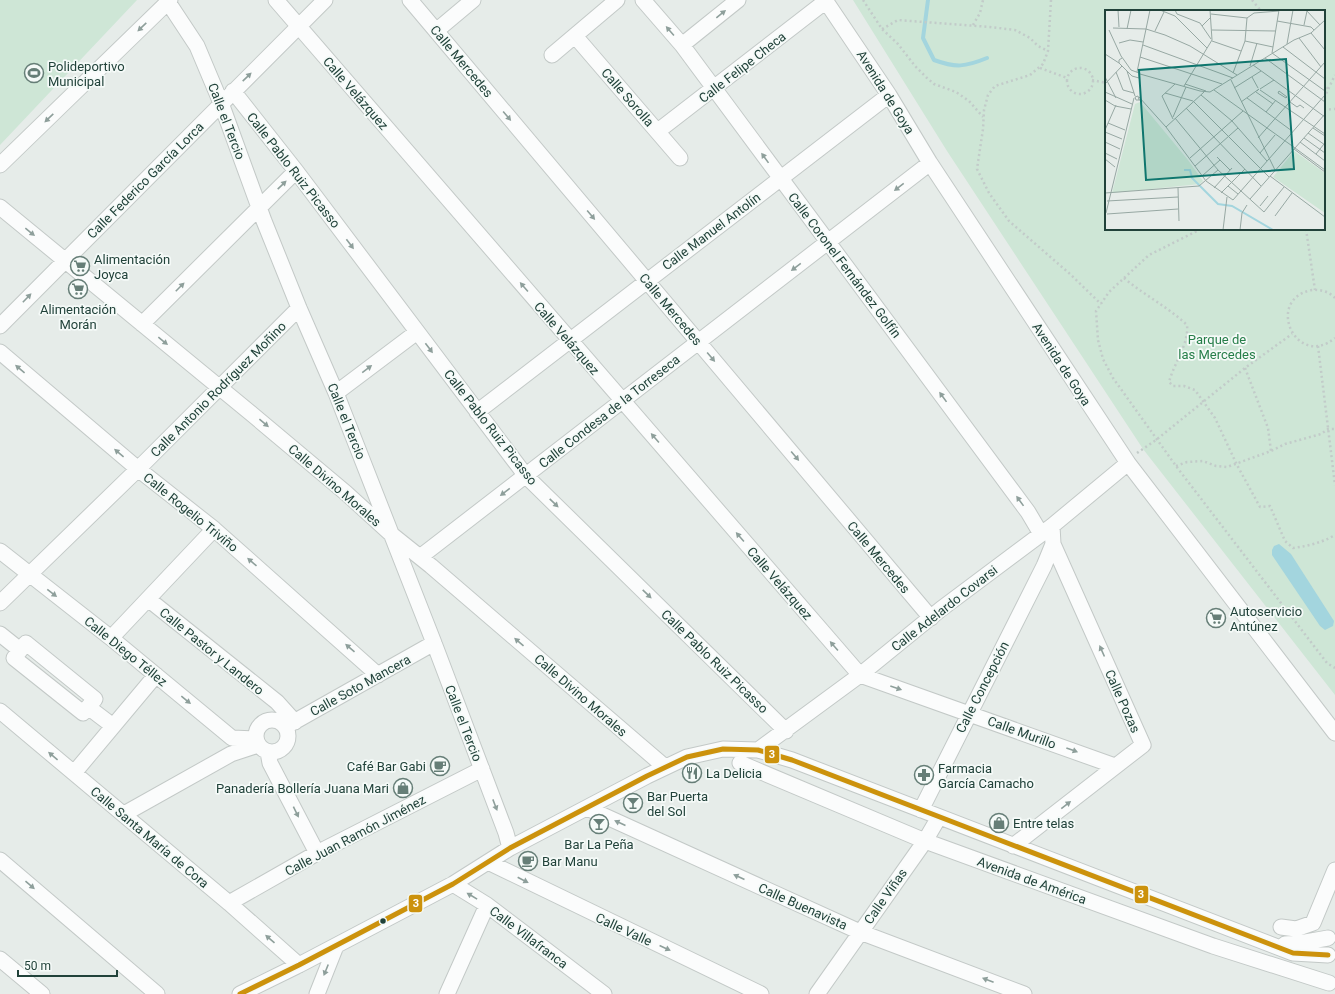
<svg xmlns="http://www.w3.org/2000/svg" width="1335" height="994" font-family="Roboto,sans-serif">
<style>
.green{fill:#cee6d6;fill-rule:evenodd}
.water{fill:#a3d5de}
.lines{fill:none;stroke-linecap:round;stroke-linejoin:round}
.stream{stroke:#a3d5de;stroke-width:4}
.minor-casing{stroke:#c3c9c7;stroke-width:17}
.path{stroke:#c2cbc9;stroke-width:2.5;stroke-dasharray:2 3;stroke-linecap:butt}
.minor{stroke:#fbfcfc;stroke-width:15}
.bus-1-casing{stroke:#f5faf8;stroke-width:8}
.bus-1{stroke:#cc920c;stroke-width:5}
.oneway{fill:#8e9f9b}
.bus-dot{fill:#21423a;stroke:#f5faf8;stroke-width:1.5}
.labels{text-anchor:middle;stroke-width:3.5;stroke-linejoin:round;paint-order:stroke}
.street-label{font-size:13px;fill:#21423a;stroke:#f5faf8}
.poi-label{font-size:13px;fill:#21423a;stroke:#f5faf8;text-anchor:start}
.park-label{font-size:13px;fill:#267e49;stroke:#f5faf8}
.inset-river{fill:none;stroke:#a3d5de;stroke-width:2}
.inset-road{fill:none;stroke:#97a8a3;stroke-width:1}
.view{fill:#0f766e;fill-opacity:0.15;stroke:#0f766e;stroke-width:2}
.inset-edge{fill:none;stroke:#21423a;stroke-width:2}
.line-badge{stroke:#f5faf8;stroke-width:1.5}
.badge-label{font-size:11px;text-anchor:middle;font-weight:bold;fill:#fff}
</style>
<rect width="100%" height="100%" fill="#e6ece9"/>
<path class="green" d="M0,0h137l-137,145z
M853,0h482v695l-192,-246 -196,-298zM1106,11h218v218h-218z"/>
<path class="water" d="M1279,544l12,10 43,67 -1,5 -8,4 -5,-4 -48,-71v-5l2,-4z"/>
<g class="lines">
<path class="stream" d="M928,0l-5,38 11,22c22,8 31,7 53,-2"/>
<defs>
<path id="minor" d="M276,0l584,675 255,91
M410,0l521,618
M643,0l39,45 346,467 13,22
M825,0l64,95 41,68 198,300 207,270
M168,2l29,44 24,57 43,118 35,87 37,85 98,250 72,190 4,15
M436,31l37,-31
M575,36l105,122
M682,45l56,-45
M552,55l65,-55
M233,91l63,80 230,305 260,255
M658,131l168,-130
M0,165l170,-165
M0,207l253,208 93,78 45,41 40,32 234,201
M142,324l154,-153
M0,326l325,-326
M0,352l138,117 76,60 164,146
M336,393l81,-61
M477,412l412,-317
M0,551l111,87 121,100 24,1
M420,557l510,-394
M148,599l129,103 18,20
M0,603l138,-134 161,-161
M0,634l20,16
M111,638l103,-109
M26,643l69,56 -12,14 -69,-55z
M88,707l25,19
M0,711l229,192 70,62
M256 736a16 16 0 1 1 32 0a16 16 0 1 1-32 0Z
M285,727l149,-84
M758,750l102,-75 81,-66 111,-83 76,-63
M268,752l2,11 47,90
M740,763l185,78 288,105 116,37
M74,773l82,-98
M587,808l273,124 164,62
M921,810l123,-244 9,-22
M124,814l107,-60 27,-9
M1013,846l130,-101 -90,-201 -1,-18
M0,860l157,134
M488,862l273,132
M453,884l34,21 117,89
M229,903l88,-50 165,-84
M1281,927l15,2 17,-6 22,-53
M1285,944l15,-1 28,-5
M0,959l42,35
M240,994l59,-29 154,-81 57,-36 137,-72 40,-19 36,-8 35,1 34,10 501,193 35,2
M317,994l19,-48
M447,994l40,-89
M817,994l108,-153 14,-24"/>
</defs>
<use href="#minor" class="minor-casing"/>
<path class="path" d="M863,0l19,29 16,15 17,22 12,12 7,6 22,8 13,9 14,16
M1051,0l-3,51 -5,13 -13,11 -35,11 -7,9 -4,15 -1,19 -6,40 12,24 20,28 61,53 31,30
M1252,0l9,11
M973,25l7,-12 3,-13
M882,29l16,-9 92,7 25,3 15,8 8,8 10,5
M1040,68l27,10
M1067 81a13 13 0 1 1 26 0a13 13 0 1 1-26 0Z
M1092,80l14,3
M1324,83l4,6
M1324,98l11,-23
M1324,110l11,-1
M1201,229l-52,26 -40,37 -13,19 2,29 5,19 10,19 63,88 151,197 8,5
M1306,229l9,61
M1124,278c20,17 44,29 63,47 2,19 -13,38 -18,57l4,4h11l11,4 20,28 22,47 23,42 10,-1 15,35 8,7c15,-2 28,-5 42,-13
M1335,298c-5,-6 -15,-9 -23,-8 -48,9 -16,80 23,48
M1318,346l17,139
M1245,368l23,60 3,23
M1137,453l19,-13 89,-72 47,-34
M1176,466l11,-4 16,-1 13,5 11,1 44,-16 14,-7 36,-10 7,-5h7"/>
<use href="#minor" class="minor"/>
<defs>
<path id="bus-1" d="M240,994l59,-29 154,-81 57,-36 137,-72 40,-19 36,-8 35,1 34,10 501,193 35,2"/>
</defs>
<use href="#bus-1" class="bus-1-casing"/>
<use href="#bus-1" class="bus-1"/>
</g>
<defs><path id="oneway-solid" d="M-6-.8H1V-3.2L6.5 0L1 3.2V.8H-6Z"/></defs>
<g class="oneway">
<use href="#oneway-solid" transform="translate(721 14) rotate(-39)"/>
<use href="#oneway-solid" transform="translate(142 27) rotate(136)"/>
<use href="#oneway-solid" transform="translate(670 31) rotate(-131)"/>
<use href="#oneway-solid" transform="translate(247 77) rotate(-44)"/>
<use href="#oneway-solid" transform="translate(507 116) rotate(50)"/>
<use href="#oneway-solid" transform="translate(49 118) rotate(136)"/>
<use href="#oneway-solid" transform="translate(765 158) rotate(-126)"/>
<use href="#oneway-solid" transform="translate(282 185) rotate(-44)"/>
<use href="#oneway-solid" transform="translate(899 187) rotate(142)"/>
<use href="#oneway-solid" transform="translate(591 215) rotate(50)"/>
<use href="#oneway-solid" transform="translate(30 232) rotate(39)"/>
<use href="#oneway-solid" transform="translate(350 244) rotate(53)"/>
<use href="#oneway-solid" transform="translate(796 267) rotate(143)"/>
<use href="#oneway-solid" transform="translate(180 287) rotate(-45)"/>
<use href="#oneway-solid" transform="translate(524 287) rotate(-131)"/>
<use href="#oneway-solid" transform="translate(27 298) rotate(-46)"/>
<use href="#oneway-solid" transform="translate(163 341) rotate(39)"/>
<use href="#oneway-solid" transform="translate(429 348) rotate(53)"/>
<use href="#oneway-solid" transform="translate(711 357) rotate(50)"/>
<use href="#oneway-solid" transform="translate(20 369) rotate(-140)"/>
<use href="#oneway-solid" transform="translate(367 369) rotate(-37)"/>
<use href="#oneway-solid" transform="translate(943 397) rotate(-126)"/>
<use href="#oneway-solid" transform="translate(264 423) rotate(40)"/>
<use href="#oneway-solid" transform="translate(655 438) rotate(-131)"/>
<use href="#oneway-solid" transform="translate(119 453) rotate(-140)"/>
<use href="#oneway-solid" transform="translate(795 456) rotate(50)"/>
<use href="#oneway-solid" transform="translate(505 492) rotate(143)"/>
<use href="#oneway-solid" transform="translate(1020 501) rotate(-126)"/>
<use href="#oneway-solid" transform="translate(554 503) rotate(44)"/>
<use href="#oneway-solid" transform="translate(740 537) rotate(-131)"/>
<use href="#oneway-solid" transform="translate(252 562) rotate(-139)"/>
<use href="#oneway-solid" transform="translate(52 593) rotate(38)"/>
<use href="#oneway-solid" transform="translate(647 594) rotate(44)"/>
<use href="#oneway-solid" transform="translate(519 642) rotate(-139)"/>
<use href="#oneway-solid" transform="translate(834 646) rotate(-131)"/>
<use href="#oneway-solid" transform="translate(350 648) rotate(-139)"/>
<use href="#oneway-solid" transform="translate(1102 651) rotate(-114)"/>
<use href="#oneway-solid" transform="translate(896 688) rotate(19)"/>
<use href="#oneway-solid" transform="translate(186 700) rotate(39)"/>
<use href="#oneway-solid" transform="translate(1072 750) rotate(20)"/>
<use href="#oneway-solid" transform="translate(53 756) rotate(-140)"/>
<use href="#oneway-solid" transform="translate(495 805) rotate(69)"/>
<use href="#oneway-solid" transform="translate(1066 805) rotate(-38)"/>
<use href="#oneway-solid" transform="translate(296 812) rotate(64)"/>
<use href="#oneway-solid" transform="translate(620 823) rotate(-156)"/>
<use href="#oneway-solid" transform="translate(739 877) rotate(-156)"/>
<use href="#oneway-solid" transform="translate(523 880) rotate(27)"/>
<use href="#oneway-solid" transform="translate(30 885) rotate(41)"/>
<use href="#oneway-solid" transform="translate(472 896) rotate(-149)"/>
<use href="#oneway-solid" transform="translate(270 939) rotate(-139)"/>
<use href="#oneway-solid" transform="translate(665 948) rotate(25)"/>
<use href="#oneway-solid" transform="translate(326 970) rotate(112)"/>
<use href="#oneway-solid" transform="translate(988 980) rotate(-159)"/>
</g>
<defs>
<symbol id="stadium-ring" viewBox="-11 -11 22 22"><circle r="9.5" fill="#f5faf8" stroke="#667e77" stroke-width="1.5"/><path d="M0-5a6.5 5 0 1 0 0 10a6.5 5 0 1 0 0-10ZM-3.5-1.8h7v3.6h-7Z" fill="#667e77"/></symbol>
<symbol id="supermarket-ring" viewBox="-11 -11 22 22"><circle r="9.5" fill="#f5faf8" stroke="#667e77" stroke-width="1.5"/><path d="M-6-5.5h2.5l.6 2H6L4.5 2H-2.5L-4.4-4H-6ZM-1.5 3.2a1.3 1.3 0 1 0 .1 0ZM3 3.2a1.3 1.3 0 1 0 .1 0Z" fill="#667e77"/></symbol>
<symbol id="cafe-ring" viewBox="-11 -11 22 22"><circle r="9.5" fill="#f5faf8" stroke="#667e77" stroke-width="1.5"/><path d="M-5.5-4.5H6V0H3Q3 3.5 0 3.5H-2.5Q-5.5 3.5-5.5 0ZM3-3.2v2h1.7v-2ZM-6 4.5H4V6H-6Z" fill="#667e77"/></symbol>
<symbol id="restaurant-ring" viewBox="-11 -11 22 22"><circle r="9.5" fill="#f5faf8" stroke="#667e77" stroke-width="1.5"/><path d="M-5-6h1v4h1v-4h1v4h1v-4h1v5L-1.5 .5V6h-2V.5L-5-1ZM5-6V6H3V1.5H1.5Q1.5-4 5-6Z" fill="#667e77"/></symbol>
<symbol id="pharmacy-ring" viewBox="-11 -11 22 22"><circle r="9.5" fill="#f5faf8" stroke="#667e77" stroke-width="1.5"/><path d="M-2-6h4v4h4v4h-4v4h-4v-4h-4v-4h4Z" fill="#667e77"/></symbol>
<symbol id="shop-ring" viewBox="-11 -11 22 22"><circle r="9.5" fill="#f5faf8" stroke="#667e77" stroke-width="1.5"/><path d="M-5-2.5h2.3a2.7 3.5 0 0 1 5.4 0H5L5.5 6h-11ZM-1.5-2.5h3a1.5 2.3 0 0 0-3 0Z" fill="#667e77"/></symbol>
<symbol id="bar-ring" viewBox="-11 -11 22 22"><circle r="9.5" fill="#f5faf8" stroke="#667e77" stroke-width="1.5"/><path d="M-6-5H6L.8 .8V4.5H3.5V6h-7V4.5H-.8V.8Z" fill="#667e77"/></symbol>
</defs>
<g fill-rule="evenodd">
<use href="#stadium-ring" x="23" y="62" width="22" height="22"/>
<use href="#supermarket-ring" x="69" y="255" width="22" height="22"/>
<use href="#supermarket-ring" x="67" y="278" width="22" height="22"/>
<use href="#supermarket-ring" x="1205" y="607" width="22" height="22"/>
<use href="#cafe-ring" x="429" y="755" width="22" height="22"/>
<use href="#restaurant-ring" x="681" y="762" width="22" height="22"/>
<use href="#pharmacy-ring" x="913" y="764" width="22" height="22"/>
<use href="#shop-ring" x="392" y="777" width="22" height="22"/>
<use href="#bar-ring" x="622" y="792" width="22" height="22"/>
<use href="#shop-ring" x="988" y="812" width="22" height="22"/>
<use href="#bar-ring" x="588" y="813" width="22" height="22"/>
<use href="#cafe-ring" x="517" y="850" width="22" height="22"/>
</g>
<circle class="bus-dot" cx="383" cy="921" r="3.5"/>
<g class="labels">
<g class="street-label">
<text transform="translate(462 61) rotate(50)" y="5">Calle Mercedes</text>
<text transform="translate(742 67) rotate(-38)" y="5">Calle Felipe Checa</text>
<text transform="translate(886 92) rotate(58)" y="5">Avenida de Goya</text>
<text transform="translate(356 93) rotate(49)" y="5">Calle Velázquez</text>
<text transform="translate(628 97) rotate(49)" y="5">Calle Sorolla</text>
<text transform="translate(227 121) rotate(69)" y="5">Calle el Tercio</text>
<text transform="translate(294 170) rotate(52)" y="5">Calle Pablo Ruiz Picasso</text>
<text transform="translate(145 180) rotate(-45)" y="5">Calle Federico García Lorca</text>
<text transform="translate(711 231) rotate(-37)" y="5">Calle Manuel Antolín</text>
<text transform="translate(845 265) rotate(53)" y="5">Calle Coronel Fernández Golfín</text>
<text transform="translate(671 309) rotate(50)" y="5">Calle Mercedes</text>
<text transform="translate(567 338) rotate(49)" y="5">Calle Velázquez</text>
<text transform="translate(1062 364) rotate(57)" y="5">Avenida de Goya</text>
<text transform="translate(218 389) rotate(-45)" y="5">Calle Antonio Rodríguez Moñino</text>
<text transform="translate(609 411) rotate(-38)" y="5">Calle Condesa de la Torreseca</text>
<text transform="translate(347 421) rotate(68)" y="5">Calle el Tercio</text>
<text transform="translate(491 427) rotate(52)" y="5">Calle Pablo Ruiz Picasso</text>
<text transform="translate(335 485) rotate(41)" y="5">Calle Divino Morales</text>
<text transform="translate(191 512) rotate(39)" y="5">Calle Rogelio Triviño</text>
<text transform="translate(879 557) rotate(50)" y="5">Calle Mercedes</text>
<text transform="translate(780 583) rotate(49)" y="5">Calle Velázquez</text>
<text transform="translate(944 608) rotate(-38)" y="5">Calle Adelardo Covarsi</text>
<text transform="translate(126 651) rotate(39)" y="5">Calle Diego Téllez</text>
<text transform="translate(212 651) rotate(39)" y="5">Calle Pastor y Landero</text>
<text transform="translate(715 661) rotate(44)" y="5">Calle Pablo Ruiz Picasso</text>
<text transform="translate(360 685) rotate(-29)" y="5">Calle Soto Mancera</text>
<text transform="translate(982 687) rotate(-63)" y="5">Calle Concepción</text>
<text transform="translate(581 695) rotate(41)" y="5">Calle Divino Morales</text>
<text transform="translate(1123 701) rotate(66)" y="5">Calle Pozas</text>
<text transform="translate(464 723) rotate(69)" y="5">Calle el Tercio</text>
<text transform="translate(1022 732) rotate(20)" y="5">Calle Murillo</text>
<text transform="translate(355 835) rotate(-28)" y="5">Calle Juan Ramón Jiménez</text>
<text transform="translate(150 837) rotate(40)" y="5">Calle Santa María de Cora</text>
<text transform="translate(1032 880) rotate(20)" y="5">Avenida de América</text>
<text transform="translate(885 896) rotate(-55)" y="5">Calle Viñas</text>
<text transform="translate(803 906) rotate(24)" y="5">Calle Buenavista</text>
<text transform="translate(624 929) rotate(25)" y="5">Calle Valle</text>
<text transform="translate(529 937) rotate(37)" y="5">Calle Villafranca</text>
</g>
<g class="poi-label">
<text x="48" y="71">Polideportivo<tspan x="48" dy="15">Municipal</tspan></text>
<text x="94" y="264">Alimentación<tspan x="94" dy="15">Joyca</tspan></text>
<text x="78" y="314" text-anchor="middle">Alimentación<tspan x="78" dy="15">Morán</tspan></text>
<text x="1230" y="616">Autoservicio<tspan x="1230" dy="15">Antúnez</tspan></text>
<text x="426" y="771" text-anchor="end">Café Bar Gabi</text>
<text x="938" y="773">Farmacia<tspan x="938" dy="15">García Camacho</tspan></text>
<text x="706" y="778">La Delicia</text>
<text x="389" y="793" text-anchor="end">Panadería Bollería Juana Mari</text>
<text x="647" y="801">Bar Puerta<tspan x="647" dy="15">del Sol</tspan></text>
<text x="1013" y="828">Entre telas</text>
<text x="599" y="849" text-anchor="middle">Bar La Peña</text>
<text x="542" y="866">Bar Manu</text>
</g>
<g class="park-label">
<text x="1217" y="344">Parque de<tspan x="1217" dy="15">las Mercedes</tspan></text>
</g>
</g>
<g transform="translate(1105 10)">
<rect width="220" height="220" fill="#e6ece9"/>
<path d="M35,92l48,58 15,21 -3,3 -88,9 23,-89zM189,141l31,22v40l-52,-36z" fill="#cee6d6"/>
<path class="inset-river" d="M79,160h6l2,8 26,26 14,2 41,24"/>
<path class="inset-road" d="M13,0l1,17M55,0l15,6 32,32M70,0l2,4 23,9 11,16M174,0l-7,43 53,38M201,0l14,15M106,4l36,4M142,8l7,-5 25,-2M172,11l34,6 3,3M199,15l3,-14M97,16l9,-9M8,18l33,1 19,6 25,11 47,29M22,19l4,-19M4,20l12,26 3,4 7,10 8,3v5l-7,-2 -13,-13v-3l3,-2M107,20l64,1M50,21l9,-19M206,23l14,17M194,28l22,29M107,31l29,10M140,31l28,6M14,33l11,-3 13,2M182,34l6,-34M38,35l90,33M178,37l42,32M0,44l14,9M35,47l82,27M160,48l60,44M148,55l72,52M145,56l7,-23M22,61l8,25M11,62l7,18 11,3M32,62l13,-62M128,63l12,-32 2,-23M35,64l60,17 10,1 84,-52 17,-7 14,-13M0,67l11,21M147,67l6,11M126,70l44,90M0,74l17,-18M80,74l21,7M79,76l28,-46 -2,-30M129,78l27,-17M155,79l14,-9M109,80l81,58M155,80l65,44M174,81l8,6 -1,1 -8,-5zM0,82l27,12M151,82l17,12M60,83l28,8 76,76M96,85l31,26 35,40M34,87l27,30 40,54 27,19 92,-105M142,88l45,33M0,90l10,6 16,3M34,90l-1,-4 -3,1 1,3h5M136,92l18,-13 -2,2M185,92l7,5 3,-2 4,3M81,98l75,78M161,102l10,-12M68,107l13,-30M70,108l43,52 46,42 20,-25M68,109l-11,-23 13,-12M3,113l17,7M61,117l38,-35M208,118l12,8M0,120l11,-25M0,122l17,7M203,123l17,12M153,128l67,-76M199,128l21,15M0,132l15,7M195,132l25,19M190,138l30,22M189,139l31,23M0,143l12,6M155,143l15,-18M211,144l8,-10M112,147l13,13M85,148l53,-47M0,149l10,8M90,156l43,-38M97,166l18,-16M165,166l55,41M123,176l10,8M73,178l1,33M109,178l18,-20M0,183l94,-7 19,-16M116,183l24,-24M145,189l75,-85M2,191l71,-4M155,196l8,-10M1,203l28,-115M2,204l71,-5M170,206l17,-23M118,220l4,-33M135,220l2,-17 5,-8"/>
<path class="view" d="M181,49l8,110 -148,11 -7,-110z"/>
<rect width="220" height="220" class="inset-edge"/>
</g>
<g class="line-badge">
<rect x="764" y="745" width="16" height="19" rx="4" fill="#cc920c"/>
<rect x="1134" y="885" width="15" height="19" rx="4" fill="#cc920c"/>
<rect x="408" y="894" width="15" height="19" rx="4" fill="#cc920c"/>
</g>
<g class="badge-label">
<text x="772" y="758">3</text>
<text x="1141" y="898">3</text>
<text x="416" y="907">3</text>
</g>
<path d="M18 970v6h99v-6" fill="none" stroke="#21423a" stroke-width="2"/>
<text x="24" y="970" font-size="12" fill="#21423a" stroke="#f5faf8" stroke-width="3" paint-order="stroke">50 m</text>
</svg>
